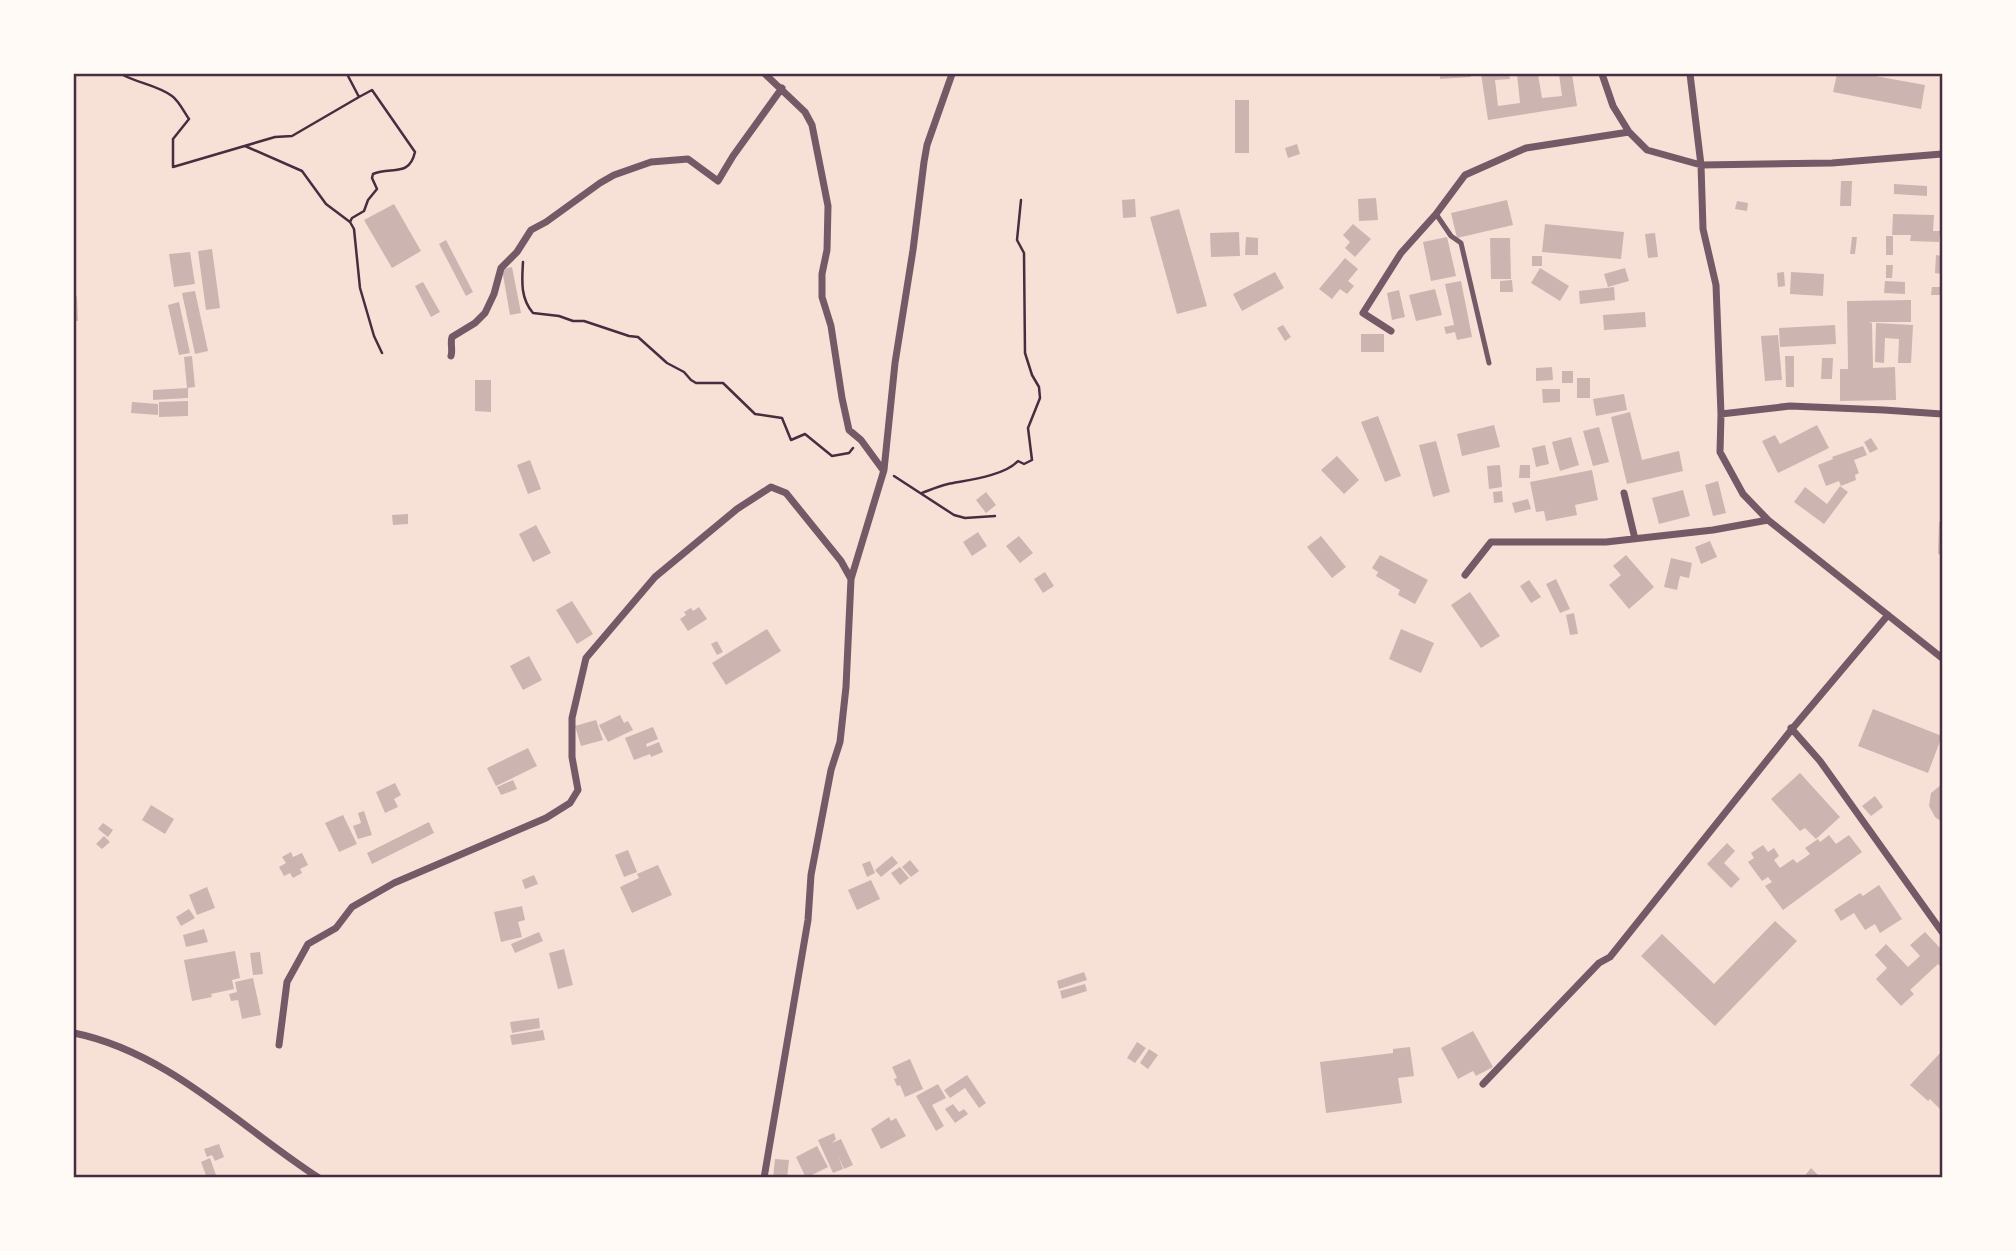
<svg xmlns="http://www.w3.org/2000/svg" width="2016" height="1251" font-family="Rubik,sans-serif">
<style>
.building{fill:#ccb4b1}
.lines{fill:none;stroke-linecap:round;stroke-linejoin:round}
.path{stroke:#4a2c40;stroke-width:2.5}
.service{stroke:#755966;stroke-width:5}
.minor{stroke:#755966;stroke-width:7}
.neatline{fill:none;stroke:#4a2c40;stroke-width:2.5}
</style>
<rect width="100%" height="100%" fill="#f7e1d7"/>
<path class="building" d="M1440,74h31v3l-31,2z
M1481,74h28l1,5 -15,1 3,26 22,-3 -3,-29h21l4,24 20,-2 -3,-22h13l5,32 -89,14z
M1837,74h27l61,11 -4,24 -88,-17z
M1235,100h14v53h-14z
M1297,144l3,10 -12,4 -3,-10z
M1841,181h11l-1,25h-11z
M1894,184l33,2v10l-33,-2z
M1376,198l2,22 -19,1 -1,-22z
M1135,199l1,18 -13,1 -1,-18z
M1507,200l6,25 -56,13 -6,-25z
M1737,201l11,2 -1,8 -12,-2z
M394,204l27,47 -29,17 -28,-48z
M1179,209l28,97 -30,8 -27,-97z
M1893,214l41,1 -1,16h7l-1,11 -29,-1 1,-6h-19z
M1353,224l18,15 -16,18 -10,-9 5,-6 -7,-7z
M1545,224l79,8 -3,27 -79,-7z
M1239,232l1,24 -29,1 -1,-24z
M1655,233l3,24 -10,1 -3,-24z
M1886,236h7v19h-7z
M1246,237l12,1v17h-13z
M1447,237l9,39 -25,5 -8,-39z
M1852,237h5l-2,17h-5z
M1490,238h20l1,41h-20z
M446,240l27,52 -7,4 -27,-52z
M212,249l8,59 -14,2 -8,-59z
M190,252l5,32 -21,3 -5,-33z
M1936,255l6,1v18l-7,-1z
M1532,256h10v10h-10z
M1345,258l13,11 -10,12 6,5 -7,8 -7,-5 -8,10 -13,-10z
M1886,265h7l-1,13h-6z
M512,267l9,46 -11,2 -8,-46z
M1540,268l29,18 -9,15 -29,-18z
M1625,268l4,13 -21,6 -4,-13z
M1275,272l9,16 -42,23 -9,-17z
M1784,272l1,14 -7,1 -1,-14z
M1791,272l33,2 -1,22 -33,-2z
M1512,280l1,12h-13v-11z
M1461,281l11,56 -15,3 -2,-8 -9,2 -2,-7 10,-2 -9,-41z
M1885,281l20,1v12l-21,-1z
M423,282l17,30 -9,5 -16,-31z
M1614,287l1,13 -35,4 -1,-13z
M1932,287h10v8h-11z
M1435,289l7,26 -26,6 -7,-26z
M1399,290l6,27 -13,3 -5,-27z
M195,291l13,60 -13,3 -13,-61z
M77,296l1,25h-4v-24z
M1911,300v22h-42l3,1 1,45 22,-1 1,33 -56,1v-32h8l-1,-68z
M179,302l11,51 -11,2 -11,-50z
M1645,312l1,15 -42,3 -1,-15z
M1876,323l37,2 -2,38h-13l1,-24 -14,-1 -1,25 -9,-1z
M1283,325l8,12 -6,4 -8,-13z
M1835,325l1,19 -56,3 -1,-19z
M1361,334h23v18h-23z
M1778,335l4,45 -17,1 -4,-45z
M192,356l3,31 -8,1 -3,-31z
M1785,356h9v31h-8z
M1822,358h11l-1,21h-11z
M1552,367l1,13 -17,1v-13z
M1562,371h11v12h-11z
M1577,378h13v20h-13z
M475,380h16v32l-16,-1z
M188,388v10l-35,2v-10z
M1542,389h18v13l-17,1z
M1624,394l3,16 -31,6 -3,-17z
M188,401v15l-29,1v-15z
M132,402l26,2v11l-27,-2z
M1630,412l12,48 37,-9 4,20 -56,13 -16,-67z
M1378,416l23,60 -16,6 -24,-60z
M1494,425l6,22 -38,9 -5,-22z
M1817,425l12,23 -51,25 -16,-32 13,-6 5,9z
M1599,427l10,35 -16,4 -10,-35z
M1571,437l8,28 -19,6 -8,-29z
M1871,438l7,11 -8,4 -6,-11z
M1436,441l14,51 -17,5 -14,-52z
M1545,445l4,19 -13,3 -4,-19z
M1863,446l4,9 -13,5 5,13 -4,2 1,5 -15,6 -2,-5 -13,5 -8,-21 15,-6 -1,-2z
M1337,456l22,24 -15,14 -23,-24z
M530,460l11,29 -13,5 -11,-29z
M1500,465l2,22 -13,2 -2,-23z
M1520,465h10v13h-11z
M1592,470l6,30 -23,5 2,10 -31,6 -2,-10 -8,1 -6,-30z
M1718,481l8,32 -13,3 -8,-31z
M1840,486l8,6 -24,32 -30,-22 11,-15 22,17z
M1683,490l7,26 -31,8 -7,-26z
M1502,491l1,11 -9,1 -1,-11z
M986,492l10,13 -10,8 -10,-13z
M1528,499l3,10 -16,4 -3,-10z
M408,514v10l-15,1 -1,-10z
M1939,522h3v33l-4,-1z
M536,525l15,28 -18,9 -14,-28z
M978,532l9,14 -15,10 -9,-14z
M1019,536l14,17 -13,10 -14,-17z
M1321,536l25,31 -14,11 -25,-31z
M1710,541l7,16 -16,7 -6,-17z
M1380,555l48,25 -13,24 -17,-9 2,-5 -24,-14 2,-4 -6,-4z
M1626,555l28,32 -25,22 -20,-24 12,-10 -8,-9z
M1671,558l21,5 -3,15 -9,-2 -3,14 -13,-3z
M1045,572l9,14 -11,7 -9,-14z
M1556,579l14,30 -10,4 -14,-29z
M1529,580l12,17 -10,6 -11,-17z
M1470,592l30,44 -19,12 -30,-43z
M572,601l21,33 -16,10 -21,-34z
M699,607l8,12 -19,12 -8,-12 6,-4 -2,-3 7,-4 2,3z
M1574,613l4,21 -8,1 -4,-20z
M767,629l14,22 -55,34 -14,-22z
M1401,629l33,14 -13,30 -32,-14z
M717,641l6,11 -6,3 -6,-11z
M529,656l13,24 -19,10 -13,-24z
M1873,709l69,27 -14,37 -70,-27z
M620,715l4,8 4,-2 5,9 -25,12 -9,-17z
M596,720l7,20 -22,6 -6,-20z
M653,727l5,12 -12,5 1,3 12,-5 4,10 -12,5 -1,-3 -16,6 -9,-22z
M528,748l9,18 -41,20 -9,-18z
M1800,773l40,44 -24,22 -11,-11 -5,3 -29,-32z
M513,780l4,9 -16,6 -4,-8z
M395,783l6,12 -7,4 4,8 -13,6 -9,-21z
M1942,784v38l-7,-5 -6,-11 2,-13z
M1875,796l8,11 -12,9 -9,-10z
M151,805l23,14 -9,15 -23,-14z
M364,811l8,24 -14,4 -5,-13 8,-3 -3,-10z
M343,815l14,29 -18,8 -14,-29z
M429,822l5,11 -62,31 -5,-11z
M103,823l10,7 -5,7 -10,-8z
M1829,835l7,9 13,-9 13,17 -79,58 -18,-24 7,-4 -4,-5 -6,4 -14,-19 6,-4 -3,-5 12,-8 5,7 6,-4 5,8 -5,4 6,8 13,-9 4,4 13,-9 -5,-6 13,-9 2,3z
M104,836l6,6 -8,7 -6,-5z
M1727,843l8,8 -11,12 16,16 -9,9 -24,-24z
M628,850l9,22 -13,5 -9,-22z
M291,852l2,5 9,-4 6,12 -8,4 2,4 -9,5 -3,-5 -6,3 -5,-9 7,-4 -4,-6z
M892,856l6,7 -17,14 -6,-7z
M910,860l9,11 -8,6 -9,-10z
M870,861l5,12 -8,4 -5,-13z
M658,865l14,30 -40,18 -12,-26 19,-9 -2,-4z
M900,867l9,11 -9,7 -9,-12z
M534,875l4,9 -13,5 -3,-9z
M871,880l9,19 -23,11 -9,-20z
M1879,885l23,34 -22,14 -5,-9 -10,6 -11,-17 -13,8 -7,-11 26,-17 3,3z
M207,887l8,21 -18,7 -8,-20z
M522,906l3,14 -7,2 4,15 -21,5 -7,-30z
M189,909l6,9 -14,8 -5,-9z
M1775,921l22,20 -82,85 -74,-70 21,-22 52,50z
M204,929l4,13 -22,5 -3,-12z
M539,932l4,9 -28,12 -4,-9z
M1925,932l17,18v15l-1,2 -3,-3 -28,26 4,4 -13,12 -25,-27 11,-11 -12,-13 11,-11 22,23 12,-11 -10,-11z
M564,949l9,36 -15,4 -9,-36z
M235,951l5,27 -8,2 2,9 -23,5 1,3 -20,4 -8,-41z
M260,952l3,22 -10,1 -3,-22z
M1084,972l3,8 -28,9 -2,-8z
M253,978l8,37 -19,4 -4,-19 -7,1 -2,-7 8,-2 -2,-10z
M1085,984l2,7 -25,8 -2,-8z
M539,1018l1,10 -28,5 -2,-11z
M543,1030l2,10 -33,5 -2,-10z
M1473,1031l20,36 -17,9 -3,-5 -15,8 -17,-31z
M1137,1042l9,6 -11,15 -8,-5z
M1410,1047l4,29 -16,2 4,25 -76,10 -6,-51 73,-9v-4z
M1149,1049l9,6 -10,14 -8,-6z
M1942,1051v35l-1,1 1,2v22l-12,-12 -2,2 -18,-16z
M910,1059l13,30 -18,8 -5,-12 -3,1 -3,-7 3,-1 -5,-11z
M967,1075l19,28 -7,5 -14,-20 -15,10 -6,-8z
M938,1084l8,14 -14,7 12,21 -8,5 -20,-35z
M953,1104l6,8 5,-3 4,5 -13,9 -10,-14z
M889,1117l2,4 5,-3 10,18 -25,13 -10,-20z
M834,1133l2,6 -4,4 9,-4 12,26 -9,4 -6,-13 5,13 -10,4 -15,-33z
M219,1144l5,13 -9,4 -3,-6 -5,2 -3,-8z
M817,1146l11,21 -22,11 -10,-21z
M210,1158l7,20h-10l-6,-16z
M775,1159l14,1 -2,18h-14z
M1811,1168l10,10h-18z"/>
<g class="lines">
<path class="path" d="M121,74c16,9 36,11 51,22 7,5 12,16 17,23l-16,20v28l102,-30 17,-1 67,-39
M347,74l12,23 13,-7 43,62c-6,26 -24,14 -42,22l-1,4 5,11 -9,11 -4,11 -12,7 -2,4 4,7 6,59 14,48 8,17
M245,146l57,25 24,33 24,18
M523,262c-1,18 -3,36 10,51l26,3 14,5h11l45,15 9,1 29,26 17,9 7,8 5,3h27l32,31 27,4 9,22 14,-6 27,22 17,-3 4,-5
M894,476l60,39 11,3 30,-2
M922,493c8,-3 17,-7 26,-9 20,-4 56,-8 70,-23l6,3 8,-4 -4,-32 12,-30 -1,-11 -7,-12 -7,-22 -1,-100 -7,-13 4,-40"/>
<path class="service" d="M1436,214l15,22 10,7 28,120"/>
<path class="minor" d="M765,74l40,38 7,13 16,81 -1,44 -5,24v23l9,29 11,72 7,32 12,10 22,30
M1602,74l11,32 16,26 18,18 54,15 131,-2 110,-9
M1690,74l11,91 2,64 13,56 5,129 -1,38 23,42 25,26 174,138
M1391,331l-28,-18 38,-60 35,-39 29,-39 61,-27 103,-16
M451,356c2,-6 -1,-13 1,-19l23,-14 10,-10 9,-19 7,-26 16,-16 14,-22 15,-8 54,-39 14,-8 37,-13 37,-3 30,22 15,-25 49,-68
M1721,414l69,-8 94,4 58,4
M1624,493l11,46
M1465,575l26,-33h115l107,-12 55,-10
M1791,728l29,33 122,171
M74,1033c94,19 166,94 245,145
M279,1045l8,-63 21,-38 28,-16 16,-21 42,-24 152,-65 24,-15 8,-13 -6,-33v-39l14,-60 69,-81 82,-68 34,-22 15,6 55,68 10,18
M1483,1084l116,-121 11,-6 182,-228 96,-114
M764,1178l44,-258 3,-45 20,-105 9,-28 6,-55 5,-108 33,-109 11,-107 18,-113 11,-88 3,-17 25,-71"/>
</g>
<rect width="2016" height="1251" fill="none" stroke="#fffaf5" stroke-width="150"/>
<rect x="75" y="75" width="1866" height="1101" class="neatline"/>
</svg>
